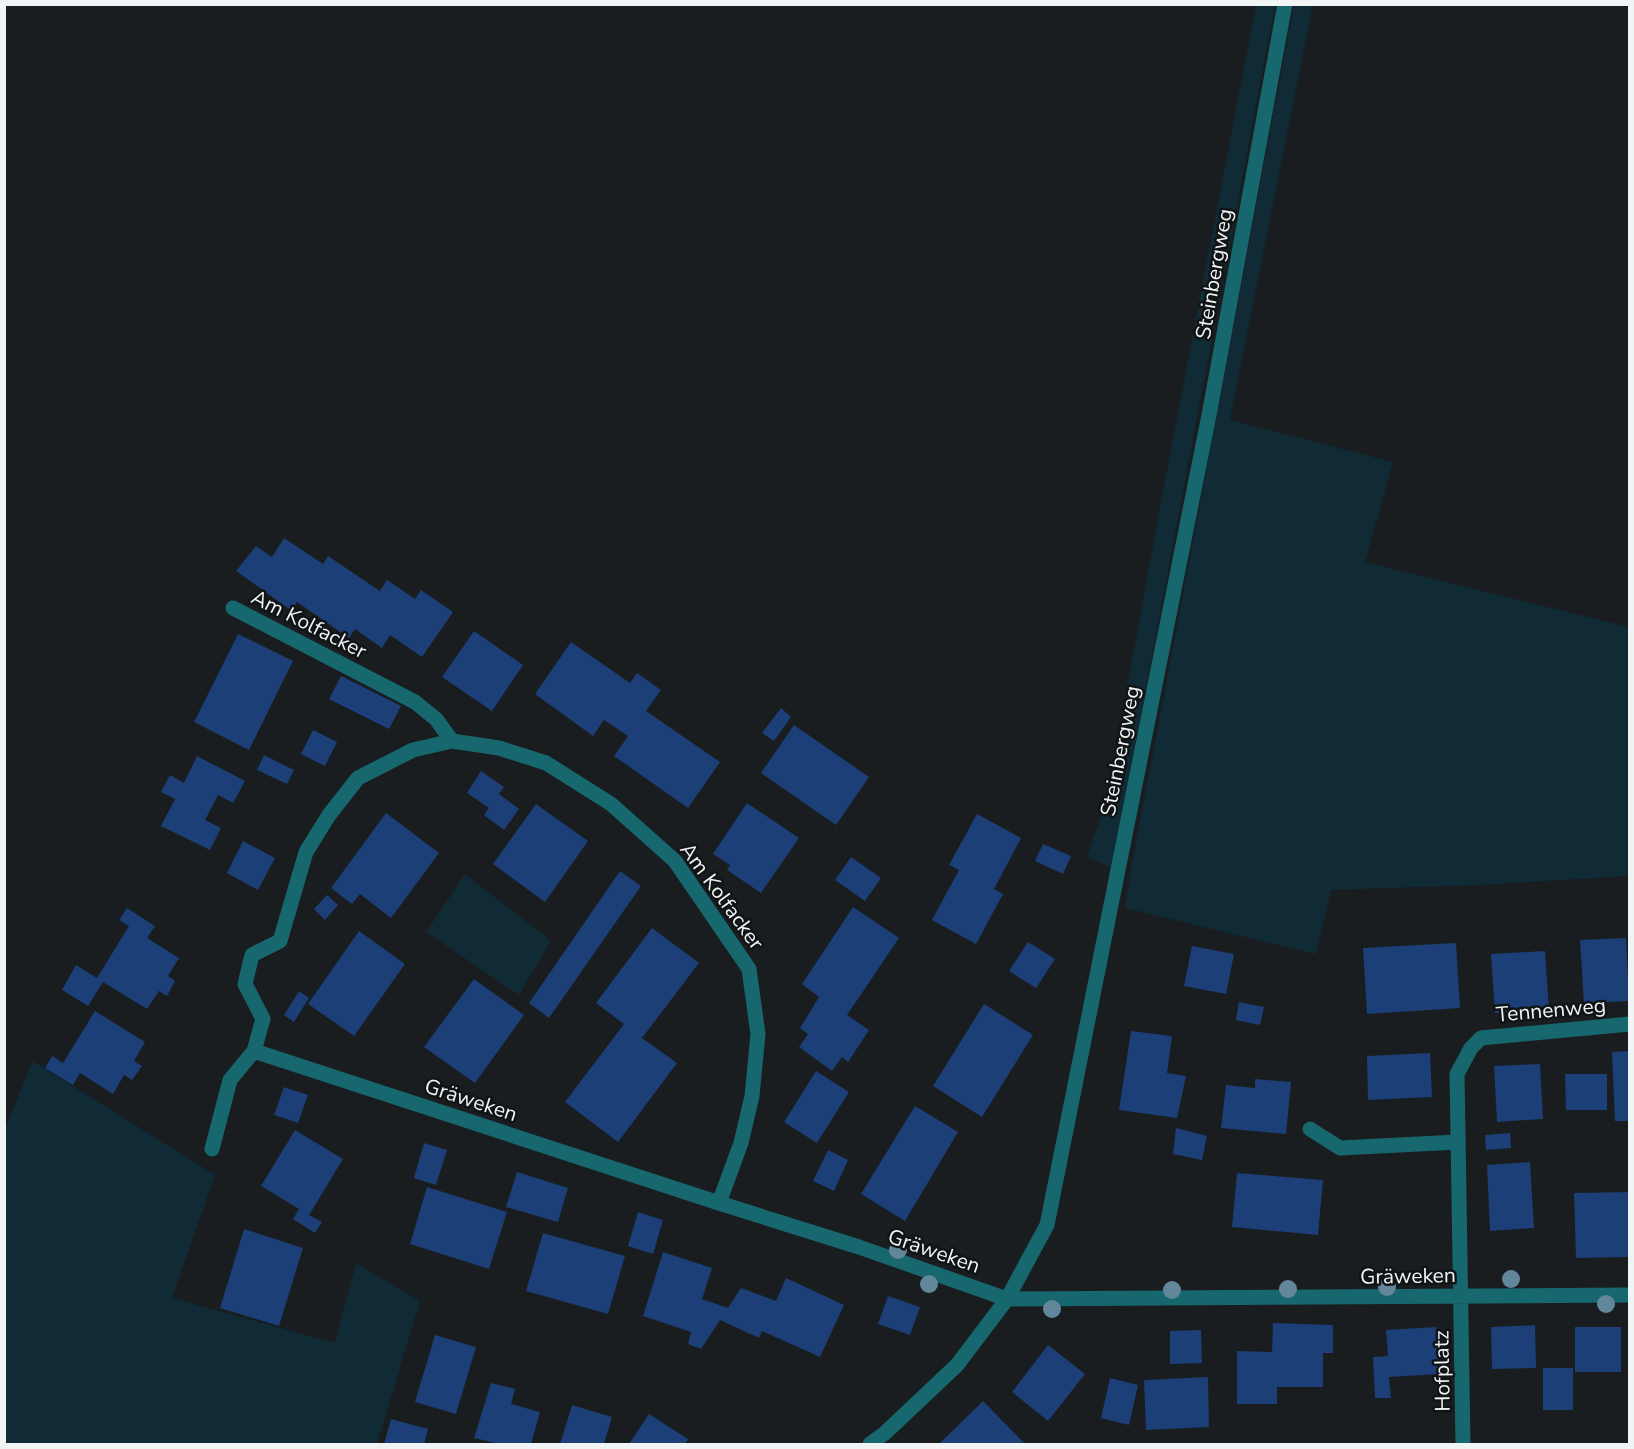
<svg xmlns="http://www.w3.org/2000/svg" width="1634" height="1449" font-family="'Nunito Sans',sans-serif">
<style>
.green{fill:#102a36}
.building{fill:#1b3f76}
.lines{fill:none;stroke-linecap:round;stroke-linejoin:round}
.service{stroke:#17676e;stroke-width:15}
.minor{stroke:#17676e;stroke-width:15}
.tree{fill:#62879a}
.labels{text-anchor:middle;stroke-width:5;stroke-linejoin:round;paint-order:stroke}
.street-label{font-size:21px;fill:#f1f4f5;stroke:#101416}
</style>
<rect width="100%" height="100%" fill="#191d1f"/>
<path class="green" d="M1256,5h19l-163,863 -25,-11 21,-62 49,-272z
M1294,5h19l-83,415 163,42 -28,100 264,65v249l-149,9 -149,5 -15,64 -191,-46 5,-33z
M465,874l86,67 -32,54 -93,-63z
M33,1061l182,114 -43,123 163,45 21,-80 64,38 -43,143h-372v-315z"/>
<path class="building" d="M284,538l39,26 5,-8 52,35 7,-11 28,19 6,-9 32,22 -31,45 -32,-22 -8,13 -27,-19 -6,9 -52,-36 -5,9 -56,-40 20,-25 16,11z
M474,631l49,34 -31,46 -50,-34z
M238,634l55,27 -44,89 -55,-28z
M571,642l59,41 7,-10 24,17 -15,21 74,51 -32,46 -74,-52 14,-20 -24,-16 -11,16 -58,-42z
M341,676l60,30 -12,23 -60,-30z
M781,708l10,9 -17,24 -12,-8z
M794,725l75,52 -33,48 -75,-52z
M313,730l24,12 -12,24 -24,-12z
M264,755l30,15 -7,14 -30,-14z
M197,756l48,25 -12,22 -15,-8 -13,25 16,8 -11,22 -49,-24 14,-27 -14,-7 9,-17 14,8z
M481,771l23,16 -5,7 20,15 -15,21 -20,-15 5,-7 -22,-15z
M747,803l52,35 -38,55 -34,-23 3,-5 -17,-11z
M536,804l52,37 -43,61 -52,-38z
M386,813l53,40 -48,65 -31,-24 -8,10 -21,-16z
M977,814l44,24 -27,51 9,5 -27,50 -44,-24 27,-50 -10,-5z
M243,841l32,17 -17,32 -31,-17z
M1043,844l28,12 -8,18 -28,-13z
M851,857l30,21 -16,23 -30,-21z
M620,871l21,15 -92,132 -20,-15z
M327,895l11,10 -13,15 -11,-11z
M853,907l46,31 -52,77 22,15 -21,32 -6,-5 -10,14 -33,-24 9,-13 -8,-6 19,-31 -17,-13z
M127,908l28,18 -8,12 32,20 -11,18 7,5 -8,15 -8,-5 -12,18 -44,-27 -15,24 -26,-16 14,-25 21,13 32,-52 -10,-6z
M652,928l47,35 -57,75 35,25 -59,79 -53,-40 59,-78 -28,-21z
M359,931l46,33 -51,72 -46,-32z
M1626,938l3,63 -45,2 -4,-63z
M1028,942l27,17 -19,29 -27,-17z
M1456,943l4,65 -93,6 -4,-66z
M1192,946l42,8 -8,40 -42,-8z
M1545,951l4,59 -54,3 -4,-59z
M474,979l50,36 -49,68 -51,-36z
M299,991l10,7 -15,24 -10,-7z
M1239,1002l25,5 -4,18 -24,-5z
M984,1004l49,31 -51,82 -49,-31z
M95,1011l50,31 -11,19 8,5 -10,14 -8,-5 -11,19 -33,-21 -7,12 -28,-17 7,-12 11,7z
M1131,1031l41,5 -5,37 19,3 -9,42 -58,-8z
M1629,1051v70h-14l-3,-69z
M1430,1053l2,44 -64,3 -1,-44z
M1540,1064l3,55 -46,3 -3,-56z
M816,1071l33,21 -32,51 -33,-21z
M1565,1074h42v36h-41z
M1255,1079l36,3 -5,52 -65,-6 5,-43 29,3z
M284,1087l24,8 -10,28 -24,-8z
M915,1106l43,26 -53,89 -44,-27z
M1176,1128l31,8 -5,24 -29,-6z
M295,1130l48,29 -34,56 13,7 -7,11 -22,-14 6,-10 -38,-23z
M1510,1133l1,15 -25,2 -1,-15z
M424,1143l23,7 -11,35 -22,-7z
M828,1150l20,10 -14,31 -21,-10z
M1530,1162l4,66 -44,3 -3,-66z
M517,1172l51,16 -10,34 -52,-15z
M1237,1173l86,7 -5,55 -86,-8z
M427,1187l80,25 -18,57 -79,-25z
M1629,1192v65l-53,1 -2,-65z
M638,1212l25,8 -10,34 -25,-8z
M244,1229l59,19 -24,78 -59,-18z
M543,1233l82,23 -17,58 -82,-23z
M663,1252l49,16 -10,31 26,9 13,-20 35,13 10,-23 58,27 -24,52 -58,-26 -3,7 -39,-18 -19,29 -13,-5 3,-12 -48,-16z
M888,1296l32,11 -10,28 -32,-11z
M1273,1323l60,2v28h-10v34h-46v17h-40v-53l35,1z
M1535,1325l1,43 -44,1 -1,-42z
M1436,1327l3,47 -50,3 2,21h-16l-2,-41 15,-1 -2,-26z
M1575,1327h46v45h-46z
M1201,1330l1,33 -32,1v-33z
M435,1335l41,12 -20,67 -41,-12z
M1048,1345l37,29 -37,47 -36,-29z
M1543,1368h30v42h-30z
M1208,1377l1,50 -63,3 -2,-50z
M1110,1378l28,7 -9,40 -28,-7z
M491,1383l24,6 -4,15 29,8 -9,32h-31l-26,-6z
M983,1401l41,42 -1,1h-84z
M572,1405l40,12 -8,27h-44z
M649,1414l39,25 -3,5h-56z
M391,1419l37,10 -4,15h-40z"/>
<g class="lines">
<path class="service" d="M1310,1129l30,19 118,-6"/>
<path class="minor" d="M233,608l182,94 21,17 16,22
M254,1051l465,152 140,44 148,52 623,-4
M212,1149l18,-69 24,-29 9,-32 -18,-35 7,-29 28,-14 26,-89 23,-37 29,-37 55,-28 39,-9 47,7 47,15 65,41 64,57 74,108 9,65 -6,62 -11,47 -22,60
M870,1444l15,-11 72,-68 50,-66 40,-74 162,-810 76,-411
M1463,1444l-6,-370 14,-26 10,-10 149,-14"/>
</g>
<g class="tree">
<circle cx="898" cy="1250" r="9"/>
<circle cx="1511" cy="1279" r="9"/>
<circle cx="929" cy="1284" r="9"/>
<circle cx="1387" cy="1287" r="9"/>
<circle cx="1288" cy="1289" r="9"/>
<circle cx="1172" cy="1290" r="9"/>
<circle cx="1606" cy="1304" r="9"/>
<circle cx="1052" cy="1309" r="9"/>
</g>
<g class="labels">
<g class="street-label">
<text transform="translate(1214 274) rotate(-80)" y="7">Steinbergweg</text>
<text transform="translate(309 624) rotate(27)" y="7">Am Kolfacker</text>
<text transform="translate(1120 751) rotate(-79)" y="7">Steinbergweg</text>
<text transform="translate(722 896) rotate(54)" y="7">Am Kolfacker</text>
<text transform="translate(1551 1010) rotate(-5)" y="7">Tennenweg</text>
<text transform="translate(471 1100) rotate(18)" y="7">Gräweken</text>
<text transform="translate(934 1251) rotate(19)" y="7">Gräweken</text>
<text transform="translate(1408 1276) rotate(-1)" y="7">Gräweken</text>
<text transform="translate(1442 1371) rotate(-91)" y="7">Hofplatz</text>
</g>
</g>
<rect width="1634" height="1449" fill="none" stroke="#f1f4f5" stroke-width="12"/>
</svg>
